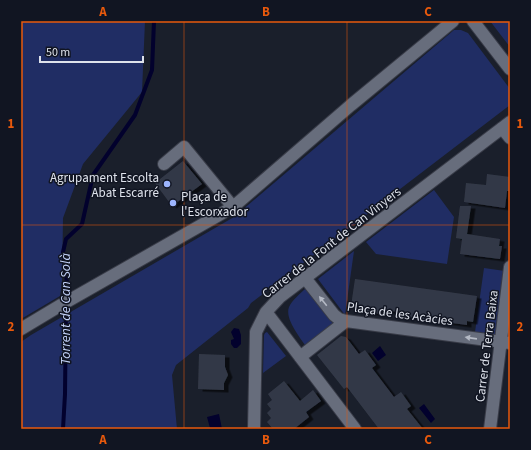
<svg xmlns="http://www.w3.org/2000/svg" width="531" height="450" font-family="'Source Sans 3',sans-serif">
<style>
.green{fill:#202d64}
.water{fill:#02012d}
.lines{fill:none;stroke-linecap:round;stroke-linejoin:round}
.stream{stroke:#02012d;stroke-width:4}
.building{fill:#333947;filter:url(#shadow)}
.minor-casing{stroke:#393c48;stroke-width:14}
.minor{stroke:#676d7c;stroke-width:12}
.oneway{fill:#b4b9c4}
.grid{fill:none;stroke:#e8590c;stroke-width:1;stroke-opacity:0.55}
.poi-dot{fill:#9cb4fd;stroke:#111522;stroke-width:1.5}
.labels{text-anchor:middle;stroke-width:3;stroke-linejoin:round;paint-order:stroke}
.poi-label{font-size:13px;fill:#dee2eb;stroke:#111522;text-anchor:end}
.street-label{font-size:13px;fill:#dee2eb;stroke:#111522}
.water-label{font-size:14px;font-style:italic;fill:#c2d1f8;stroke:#111522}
.neatline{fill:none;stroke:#e8590c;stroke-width:1.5}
.grid-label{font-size:13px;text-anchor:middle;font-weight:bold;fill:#e8590c}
</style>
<defs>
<filter id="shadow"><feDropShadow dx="4.5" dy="2.5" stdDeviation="0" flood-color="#0009"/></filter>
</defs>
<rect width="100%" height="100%" fill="#1a1f2b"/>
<path class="green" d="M21,21h124l-3,71 -59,72 -20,54 -1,64 -2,14 -39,23z
M490,21h20v26z
M454,30h7l7,3 42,56v16l-259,198 -3,5 -72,57 -4,10 5,54h-156v-87l10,-7 203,-118z
M434,190l20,27 -7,47 -71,-10 -10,-12z
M354,251l-9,64 -27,-36z
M484,268l21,3 -9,64 -21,-3z
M306,288l28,37 -24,27c-7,-11 -26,-32 -21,-45 3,-7 11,-13 17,-19z
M267,332l19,24 -23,17 1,-38 1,-2z"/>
<path class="water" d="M234,328l5,1 2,6v9l-4,4h-3l-3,-4v-4l3,-1 -3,-7z
M380,346l6,9 -8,6 -6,-8z
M424,404l11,15 -4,4 -12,-15z
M219,414l3,15h-13l1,-1 -3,-11z"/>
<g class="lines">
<path class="stream" d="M66,299l1,-17 -4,-30 3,-13 16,-15 11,-49 42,-60 17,-45 2,-49
M63,429l2,-35 1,-89"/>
</g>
<path class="building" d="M183,161l19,23 -30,22 -17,-23z
M487,174l23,3v14h-3l-2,17 -41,-6 2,-19 20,2z
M460,206h11l-4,28 33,5 -1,7h3l-2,13 -40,-5 2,-15 -6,-1z
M355,279l122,17 -4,26 -6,-1v4l-67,-9v-4l-20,-2v4l-23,-4v-3l-6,-1z
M341,336l5,1 13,17 6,-4 11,15 -4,3 22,29 7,-5 10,14 -4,3 16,20h-44l-32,-42 -3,2 -27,-34z
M199,354l26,1v12l3,8 -4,8v7l-26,-1z
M284,381l16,20 13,-11 8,11 -15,11 3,5 -15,12h-21l-6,-7 4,-4 -4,-5 4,-4 -4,-5 5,-4 -4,-6z"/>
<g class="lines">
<defs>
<path id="minor" d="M473,21l37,48
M502,128l8,10
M164,164l20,-17 49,60
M305,278l29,37 5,4 7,2 164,22
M266,312l89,117
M21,329l40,-24 172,-98 118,-102 102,-84
M300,357l46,-36
M254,429l2,-97 10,-20 14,-15 230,-175
M490,429l20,-162"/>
</defs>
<use href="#minor" class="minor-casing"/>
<use href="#minor" class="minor"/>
</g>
<defs><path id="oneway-solid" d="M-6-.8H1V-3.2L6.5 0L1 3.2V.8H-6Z"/></defs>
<g class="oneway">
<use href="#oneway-solid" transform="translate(323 301) rotate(-129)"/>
<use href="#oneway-solid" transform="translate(471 338) rotate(-172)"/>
</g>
<path class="grid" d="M184,21v408M347,21v408M21,225h489"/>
<g class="poi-dot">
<circle cx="167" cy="184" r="4"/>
<circle cx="173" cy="203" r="4"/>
</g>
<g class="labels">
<g class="poi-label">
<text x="159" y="182">Agrupament Escolta<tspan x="159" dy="15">Abat Escarré</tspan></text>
<text x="181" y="201" text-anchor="start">Plaça de<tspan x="181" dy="15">l'Escorxador</tspan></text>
</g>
<g class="street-label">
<text transform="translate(331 242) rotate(-38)" y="5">Carrer de la Font de Can Vinyers</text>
<text transform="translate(400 313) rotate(8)" y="5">Plaça de les Acàcies</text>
<text transform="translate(486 346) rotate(-83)" y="5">Carrer de Terra Baixa</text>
</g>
<g class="water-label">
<text transform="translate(65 309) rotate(-90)" y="5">Torrent de Can Solà</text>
</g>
</g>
<rect width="531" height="450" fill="none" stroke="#111522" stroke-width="44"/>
<path d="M40 56v6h103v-6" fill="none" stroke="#dee2eb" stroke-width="2"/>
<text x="46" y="56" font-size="12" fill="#dee2eb" stroke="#111522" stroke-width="3" paint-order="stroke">50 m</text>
<rect x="22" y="22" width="487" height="406" class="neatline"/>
<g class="grid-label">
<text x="103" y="16">A</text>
<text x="266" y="16">B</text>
<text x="428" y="16">C</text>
<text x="11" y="128">1</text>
<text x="520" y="128">1</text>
<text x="11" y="331">2</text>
<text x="520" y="331">2</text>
<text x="103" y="444">A</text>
<text x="266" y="444">B</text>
<text x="428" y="444">C</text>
</g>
</svg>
